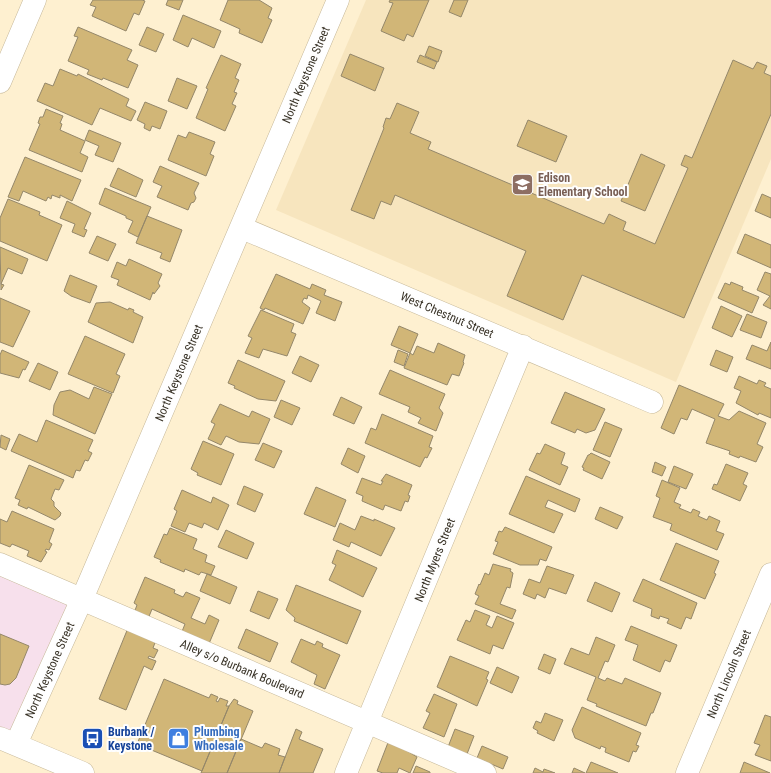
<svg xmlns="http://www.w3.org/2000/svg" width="771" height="773" font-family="'Roboto Condensed',sans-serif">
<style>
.commercial{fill:#f7e0ec}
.built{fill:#f7e5be}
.building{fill:#d1b677;stroke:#94876a}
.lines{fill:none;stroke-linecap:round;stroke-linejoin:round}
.minor-casing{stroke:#c6b899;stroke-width:23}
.major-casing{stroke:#c6b899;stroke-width:23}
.minor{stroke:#fff;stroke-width:22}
.major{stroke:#fff;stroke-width:22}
.labels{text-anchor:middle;stroke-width:4;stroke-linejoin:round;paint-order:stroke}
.street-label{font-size:12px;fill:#383226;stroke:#fefefe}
.education-label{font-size:12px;font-weight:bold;fill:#785e54;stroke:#fefefe;text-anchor:start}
.transit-label{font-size:12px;font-weight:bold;fill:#164399;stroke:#fefefe;text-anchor:start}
.shop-label{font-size:12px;font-weight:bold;fill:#366cbe;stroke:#fefefe;text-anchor:start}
</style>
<rect width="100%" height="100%" fill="#fef0d0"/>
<path class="commercial" d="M0,564l82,35 -68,136 -14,-6z"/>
<path class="built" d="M366,0h405v159l-95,223 -400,-172z"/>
<path class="building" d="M93,0h49l3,1 -6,14 -5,-2 -8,18 -34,-15 4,-9 -6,-2z
M168,0h15l-4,10 -13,-5z
M228,0h31l13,8 -4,10 4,2 -10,23 -23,-10 1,-4 -20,-9z
M390,0h39l-16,37 -6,-3 -3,7 -23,-10 12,-28 -4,-1z
M454,0h14l-7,17 -12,-5z
M183,15l38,16 -7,17 -22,-10 -4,9 -15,-7z
M78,27l54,23 -5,10 11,5 -10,23 -25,-10 -1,2 -15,-6 2,-4 -21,-9 10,-24 -4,-1z
M147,27l17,7 -8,18 -17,-7z
M429,46l13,5 -4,11 -13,-6z
M350,54l34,14 -9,23 -34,-15z
M221,55l20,9 -6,14 4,2 -5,12 3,1 -5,11 4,2 -11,25 -29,-13 12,-29 -2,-1z
M420,55l17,7 -3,7 -17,-7z
M733,60l20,9 4,-7 10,4 -3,7 7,3v38l-87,204 -102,-43 -19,45 -56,-24 19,-45 -131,-56 -4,10 -10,-4 -7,18 -23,-9 33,-82 -1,-1 3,-9 4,1 7,-16 22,9 -9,21 21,9 -3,7 176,75 5,-10 17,8 -3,8 32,14 33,-76 -7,-3 4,-10 7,3z
M60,69l17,7 1,-2 51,25 -3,7 10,5 -5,10 -31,-13 -8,17 -55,-24 8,-18 8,3z
M177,78l20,8 -10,23 -19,-8z
M145,102l22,9 -7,18 -8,-3 -2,5 -6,-3 1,-4 -8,-4z
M46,109l17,7 -3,7 2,1 -2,6 25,11 -5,12 8,4 -6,15 -53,-22 11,-26 -2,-1 2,-6h3z
M528,120l39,16 -11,26 -39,-16z
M89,130l32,13 -8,19 -18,-7 4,-9 -14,-6z
M189,132l26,10 -5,12 4,2 -8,20 -38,-16 10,-25 8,3z
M641,154l24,11 -20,46 -24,-10z
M25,157l56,23 -9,21 -12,-6v3l-8,-3 -1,4 -3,-2 -2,4 -23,-10 -4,10 -11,-4z
M160,166l39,17 -5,10 2,5 -2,4 -3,1 -3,7 -31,-13 5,-11 -9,-4z
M118,168l25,12 -7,17 -26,-11z
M105,188l46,19 -13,30 -10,-5 5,-11 -7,-3v-2l-27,-12z
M762,194l9,4v20l-16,-7z
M8,199l32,13 -1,3 23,10 -15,36 -47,-20v-23z
M67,201l24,12 -7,16 3,1 -3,7 -12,-5 3,-8 -15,-6z
M147,216l35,14 -12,32 -10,-4 2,-5 -26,-10z
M745,234l26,11v23l-34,-15z
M97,236l19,8 -8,17 -19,-8z
M0,247l28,12 -6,15 -14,-6 -7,16 3,1 -3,5z
M129,259l33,15 -4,9 2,3 -6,8 -1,-2 -3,8 -33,-15 2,-5 -8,-3 6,-15 9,4z
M765,272l6,2v35l-8,-4 7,-9 -13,-6z
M276,274l34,15 2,-5 14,6 -2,5 18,7 -7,19 -19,-8 5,-12 -13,-6 -1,4 -3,-1 -2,4 8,6 -7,16 -38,-16 -1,2 -4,-2z
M70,275l27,11 -7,17 -19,-7 -7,-5z
M731,282l12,5 -1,3 17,7 -7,16 -34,-15 7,-15 5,2z
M0,298l30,13 -17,36 -13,-5z
M110,302l18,8 1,-2 5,2 -1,2 10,5 -10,26 -45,-21 8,-19z
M721,306l21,10 -10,21 -20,-9z
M261,310l33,14 -3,8 5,2 -9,22 -24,-7 -4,9 -14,-5 7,-15 -4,-2z
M747,314l20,8 -6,16 -21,-8z
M399,326l19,8 -8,19 -19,-8z
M85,336l40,18 -9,20 4,2 -7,17 -45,-19z
M771,342v27l-25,-10 6,-14 15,6z
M438,343l27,12 -2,7 1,1 -5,13 -7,-2 -5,11 -43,-17 6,-15 3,2 4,-9 17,7z
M2,350l27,12 -4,8 -2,-1 -4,9 -19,-5v-18z
M398,350l10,4 -4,12 -10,-4z
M716,350l17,7 -6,15 -17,-7z
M300,356l19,9 -8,17 -19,-9z
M238,360l47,21 -9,20 -18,-2 -24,-11 1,-2 -7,-3z
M38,363l20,9 -8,18 -21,-9z
M390,370l55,24 -6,14 4,5 -7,18 -18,-8 3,-5 -13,-6 2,-5 -31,-13z
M739,376l18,8 2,-4 7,3 -2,3 7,3v29l-12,-5 -1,2 -22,-12 5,-12 -7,-3z
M679,385l45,19 -6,12 11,4 10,-9 27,12 -9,21 6,3 -7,15 -16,-6 -1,2 -10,-4 1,-3 -24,-8 9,-24 -23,-10 -5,11 -6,-2 -7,16 -13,-6z
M94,387l18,7 -17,40 -42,-19 1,-10 6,-13 10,-2 19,9z
M565,392l40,17 -10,21 -9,3 -9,-4 -2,4 -24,-10z
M341,397l21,10 -8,17 -21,-9z
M281,400l19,8 -8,17 -18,-8z
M220,404l29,13 3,-6 18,8 -11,25 -20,-2 -13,-6 -5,9 -13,-6 7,-15 -4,-2z
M382,414l51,22 -4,11 3,1 -5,10 -2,-1 -5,10 -55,-24 6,-15 5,2z
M46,420l47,20 -5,11 4,2 -4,8 -3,-1 -5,11 -4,-1 -3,8 -62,-27 8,-17 18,8z
M605,422l17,7 -12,28 -17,-7z
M1,435l9,4 -4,11 -6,-3z
M203,441l31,13 -13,31 -24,-10 1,-2 -7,-4z
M263,443l19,8 -8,17 -19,-8z
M545,444l20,9 -4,11 7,3 -8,18 -31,-15 8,-17 3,1z
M348,448l17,8 -7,17 -17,-9z
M591,453l19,9 -8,17 -19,-9 1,-2 -2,-1 6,-12h1z
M655,462l11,5 -4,9 -10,-4z
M726,464l22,9 -5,11 4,2 -7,15 -28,-12 2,-5 3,1z
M29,465l35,15 -5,10 -4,-1 -4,10 3,3v4l7,7 -1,3 -5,4 -27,-13 -1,2 -9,-4 2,-5 -5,-2z
M674,466l19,8 -7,15 -18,-7z
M386,474l26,11 -4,10 2,1 -2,6 -3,-1 -4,10 -16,-6 -2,5 -21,-9 1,-5 -7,-3 6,-15 19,7 2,-4h-2z
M526,476l54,23 -5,13 -27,-12 -3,7 18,7 -9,19 -45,-19z
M662,480l18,8 -6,14 7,3 -2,3 12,5 2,-4 7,3 -2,4 9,4 2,-4 11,5 -4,10 8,3 -7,16 -47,-20 2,-6 -19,-7 7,-19 -4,-2z
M244,486l19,8 -8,18 -18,-8z
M316,487l30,13 -11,27 -31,-13z
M182,490l29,13 2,-6 16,8 -11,25 -14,-7 -2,5 -13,-5 -4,9 -14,-6 6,-15 -3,-2z
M600,507l23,10 -6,12 -22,-10z
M12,511l42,18 -5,13 3,2 -3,6 -3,-1 -1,2 2,1 -6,10 -14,-6 2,-5 -17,-7 -2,3 -10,-4v-24l7,3z
M361,516l13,5v-2l21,9 -14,28 -30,-14 -2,5 -16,-7 7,-17 15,7z
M505,527l47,20 -6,14 -6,-2 -2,6h-18l-27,-11 5,-12 -3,-1 4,-10 3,1z
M170,528l27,11 -4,10 14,6 -2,7 10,4 -4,9 -10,-3 -2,3 -14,-6 -1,3 -24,-10 1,-2 -7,-3 10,-23 3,1z
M226,530l28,13 -7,16 -29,-12z
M676,543l43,18 -5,12 2,1 -11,25 -45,-19z
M337,550l40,18 -14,29 -34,-17 7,-15 -4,-2z
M493,564l18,5 -1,2 3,2 -3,15 -3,-1 -7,17 16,6 -4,9 -37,-15 4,-8 -4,-2 4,-10 1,1 5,-12 4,2z
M547,566l27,9 -8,19 -17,-6 -4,10 -8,-4 -2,5 -12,-5 6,-15 11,4z
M207,574l30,13 -7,17 -30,-13z
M145,577l30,13 -1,3 9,4 3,-5 14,6 -9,20 14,6 4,-9 10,5 -11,26 -27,-12 4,-10 -33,-15 -4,10 -14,-6 3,-8 -3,-2z
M643,579l54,24 -6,16 -5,-2 -5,12 -14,-6 2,-4 -9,-3 -1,3 -8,-3 1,-7 -19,-8z
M595,582l25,11 -8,19 -25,-11z
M296,585l65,26 -14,33 -53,-23 1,-3 -9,-8z
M258,591l20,8 -9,20 -19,-8z
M475,610l15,6 -4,9 6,3 5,-12 17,7 -11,26 -10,-4 -3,9 -33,-14 9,-20 4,2z
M631,626l46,19 -7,17 -5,-2 -5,12 -27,-12 5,-15 -13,-5z
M128,628l28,12 -3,8 5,2 -4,8 -5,-2 -1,2 8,3 -4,9 -8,-4 -18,44 -27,-11z
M246,629l32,14 -8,19 -32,-14z
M0,634l29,12 -13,32 -6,6 -5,1 -5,-1z
M596,637l19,8 -7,17 -3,-1 -7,17 7,3 2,-3 15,6 3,-6 36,15 -8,20h-2l-5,13 -50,-20 1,-2 -10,-4 9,-23 -32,-13 7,-16 18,7z
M301,639l14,6 2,-4 6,3 -1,3 18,8 -15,34 -11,-5 3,-9 -26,-13z
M544,654l12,5 -6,15 -12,-5z
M450,656l39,16 -3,7 2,1 -11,26 -40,-19z
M497,667l22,10 -7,16 -22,-10z
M164,679l45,19 2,-4 7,3 -2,4 2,1 2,-4 8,3 -2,5h3l-27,65 -65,-27z
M434,694l23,10 -13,33 -21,-9 7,-15 -4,-2z
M234,699l4,2 -1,3 16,7 -26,62h-26l28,-67z
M582,707l59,26 -5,12 3,1 -3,6 -3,-1 -4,11 -24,-10 1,-4 -5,-2 -1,3 -25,-11 -3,-8z
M545,713l18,7 -9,21 -17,-8 1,-2 -5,-3 3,-7 5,2z
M765,715l6,2v44l-16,-6 5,-10 -6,-2z
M296,729l6,3 -3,7 24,10 -10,24h-34z
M455,729l19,7 -7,18 -19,-7z
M241,739l21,9 3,-5 15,6 -2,6 7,2 -6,16h-52z
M389,740l28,17 -7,16 -11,-5 -2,5h-14l-6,-2z
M482,746l26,11 -5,12 -26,-11z
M591,762l27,11h-32z
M744,762l26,11h-30z
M416,766l14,6v1h-17z
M535,768l8,4 1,-3 11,4h-22z
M574,768l11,5h-13z"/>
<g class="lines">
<defs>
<path id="minor" d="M0,82l35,-82
M242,228l410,174
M0,564l485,209
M16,744l66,-145 256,-599
M346,773l177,-427
M687,773l84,-199"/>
<path id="major" d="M0,738l83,35"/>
</defs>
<use href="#minor" class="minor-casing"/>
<use href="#major" class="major-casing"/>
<use href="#minor" class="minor"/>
<use href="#major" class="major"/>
</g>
<defs>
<symbol id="school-square" viewBox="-11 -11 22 22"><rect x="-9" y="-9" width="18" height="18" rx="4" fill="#8d6e63" stroke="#fefefe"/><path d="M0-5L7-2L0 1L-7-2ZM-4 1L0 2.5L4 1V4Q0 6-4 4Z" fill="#fff"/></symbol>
<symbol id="bus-square" viewBox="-11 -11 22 22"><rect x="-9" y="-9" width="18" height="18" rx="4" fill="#1a4fb4" stroke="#fefefe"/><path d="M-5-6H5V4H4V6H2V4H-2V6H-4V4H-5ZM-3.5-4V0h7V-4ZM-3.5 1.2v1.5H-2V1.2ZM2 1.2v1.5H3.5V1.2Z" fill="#fff"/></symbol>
<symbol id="shop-square" viewBox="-11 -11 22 22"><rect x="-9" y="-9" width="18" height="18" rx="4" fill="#3f7fe0" stroke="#fefefe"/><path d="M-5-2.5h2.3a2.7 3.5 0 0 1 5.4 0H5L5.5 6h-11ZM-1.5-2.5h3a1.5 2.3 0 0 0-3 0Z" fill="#fff"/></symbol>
</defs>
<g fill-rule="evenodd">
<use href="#school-square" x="510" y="172" width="25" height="25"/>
<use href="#bus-square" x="80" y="726" width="25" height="25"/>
<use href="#shop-square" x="166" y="726" width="25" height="25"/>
</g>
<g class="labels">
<g class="street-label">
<text transform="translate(306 75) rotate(-67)" y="4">North Keystone Street</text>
<text transform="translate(447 315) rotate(23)" y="4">West Chestnut Street</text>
<text transform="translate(179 373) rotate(-67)" y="4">North Keystone Street</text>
<text transform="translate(435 560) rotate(-68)" y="4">North Myers Street</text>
<text transform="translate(242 669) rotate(23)" y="4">Alley s/o Burbank Boulevard</text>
<text transform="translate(50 670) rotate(-66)" y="4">North Keystone Street</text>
<text transform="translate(729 674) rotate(-67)" y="4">North Lincoln Street</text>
</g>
<g class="education-label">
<text x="538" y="182">Edison<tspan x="538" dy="14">Elementary School</tspan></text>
</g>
<g class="transit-label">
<text x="108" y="736">Burbank /<tspan x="108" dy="14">Keystone</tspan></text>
</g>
<g class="shop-label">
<text x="194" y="736">Plumbing<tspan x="194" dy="14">Wholesale</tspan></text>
</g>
</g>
</svg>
